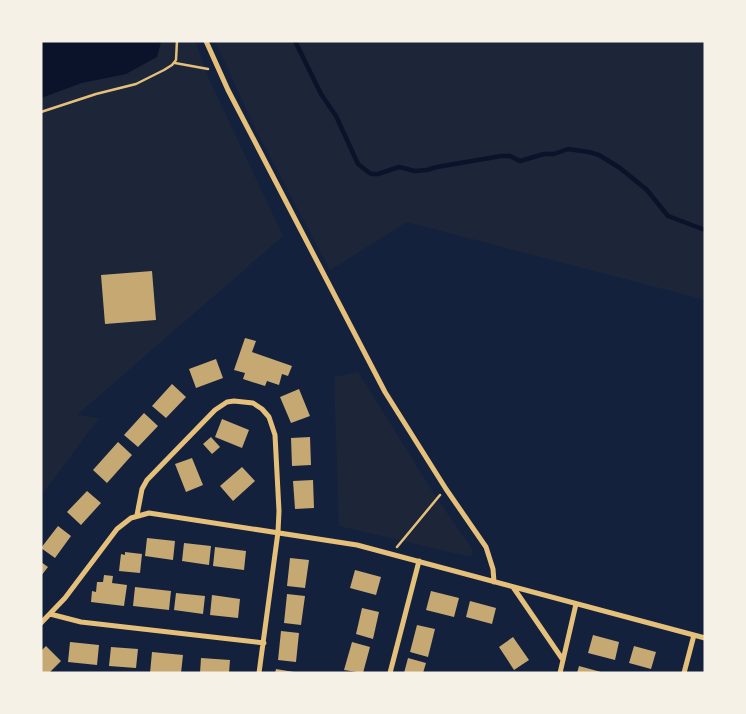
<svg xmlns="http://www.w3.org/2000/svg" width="746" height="714" font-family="'Titillium Web',sans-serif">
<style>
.green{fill:#1d2539}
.water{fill:#0b132b}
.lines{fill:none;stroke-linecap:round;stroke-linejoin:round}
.stream{stroke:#0b132b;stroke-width:4.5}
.building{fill:#c6a872}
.path{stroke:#e5c07b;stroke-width:2.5}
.minor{stroke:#e5c07b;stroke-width:5}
</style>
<rect width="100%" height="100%" fill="#14213d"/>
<path class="green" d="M41,41h154l14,38 74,157 -206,179 22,3 -58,78z
M215,41h490v259l-298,-78 -77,48 -75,-142z
M358,372l78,125 37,53 -2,7 -132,-31 -5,-149z"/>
<path class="water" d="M42,41h119v1l-4,15 -31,17 -44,9 -41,15z"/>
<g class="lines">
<path class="stream" d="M295,41l26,53 15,22 22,48 13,10h7l21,-7 16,4 12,-1 10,-3 64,-11h9l10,5 24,-7h10l14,-5 21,3 10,3 21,13 27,22 21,26 37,14"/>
</g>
<path class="building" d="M152,271l4,49 -51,4 -4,-49z
M245,338l11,3 -4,11 40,14 -4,10 -6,-2 -3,11 -12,-4 -2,5 -22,-7 2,-6 -11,-3z
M216,359l7,19 -27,10 -7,-19z
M172,384l14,13 -20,21 -14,-12z
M299,389l11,27 -19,7 -11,-26z
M144,413l14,13 -20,21 -14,-12z
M222,419l27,11 -7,18 -27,-11z
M211,437l9,10 -8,7 -9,-10z
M310,437l1,28 -19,1 -1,-28z
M118,442l14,13 -25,28 -14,-13z
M192,458l11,27 -17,7 -11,-28z
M242,467l13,14 -22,20 -13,-15z
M313,480l1,28 -19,1 -2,-28z
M87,491l14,12 -20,22 -14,-13z
M58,526l13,10 -16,22 -14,-10z
M147,538l28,3 -2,19 -28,-4z
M184,543l27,3 -2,19 -27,-4z
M215,547l31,4 -2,19 -31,-4z
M125,552l17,2 -2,19 -21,-2 2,-17 4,1z
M290,558l19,2 -4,28 -18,-2z
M41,562l7,5 -7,9z
M355,570l26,7 -5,18 -26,-7z
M104,575l9,1 -1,7 15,2 -3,21 -33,-4 1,-11 4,1 1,-10h6z
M135,587l36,4 -2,19 -36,-4z
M431,591l28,7 -5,19 -28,-7z
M176,593l29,3 -2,18 -29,-4z
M287,594l18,2 -4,29 -17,-2z
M212,595l28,4 -2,19 -28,-3z
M470,601l26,7 -4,16 -26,-7z
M362,608l17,4 -6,27 -17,-5z
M417,625l18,4 -7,28 -18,-5z
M281,631l18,2 -3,29 -18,-2z
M593,635l26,7 -4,18 -27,-7z
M513,637l16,23 -15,10 -15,-23z
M70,642l29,3 -2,20 -29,-3z
M352,642l18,5 -7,26 -19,-3z
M46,646l15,15 -12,12h-8v-22z
M634,646l22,6 -5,17 -22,-6z
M111,647l27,2 -2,19 -27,-2z
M152,652l31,3 -2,18h-31z
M201,658l29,2 -1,13h-29z
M408,658l18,5 -3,10h-19z
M579,666l22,6v1h-24z
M276,669l18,3v1h-19z"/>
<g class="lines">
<path class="path" d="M175,63l33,6
M41,112l55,-18 40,-10 28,-14 8,-5 4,-5 1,-19
M397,547l43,-52"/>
<path class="minor" d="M206,41l22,49 157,302 61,97 40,58 7,22 1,13
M137,515l5,-26 5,-9 68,-70 12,-8 7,-1 19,2 9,6 7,8 6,18 4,76 -1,21 -19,141
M513,587l50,73
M50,614l31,8 183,21
M41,623l24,-25 52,-69 14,-11 18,-5 208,32 348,93
M390,673l29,-112
M560,673l16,-69
M684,673l10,-38"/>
</g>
<rect width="746" height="714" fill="none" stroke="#f6f1e7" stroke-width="85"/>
</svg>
